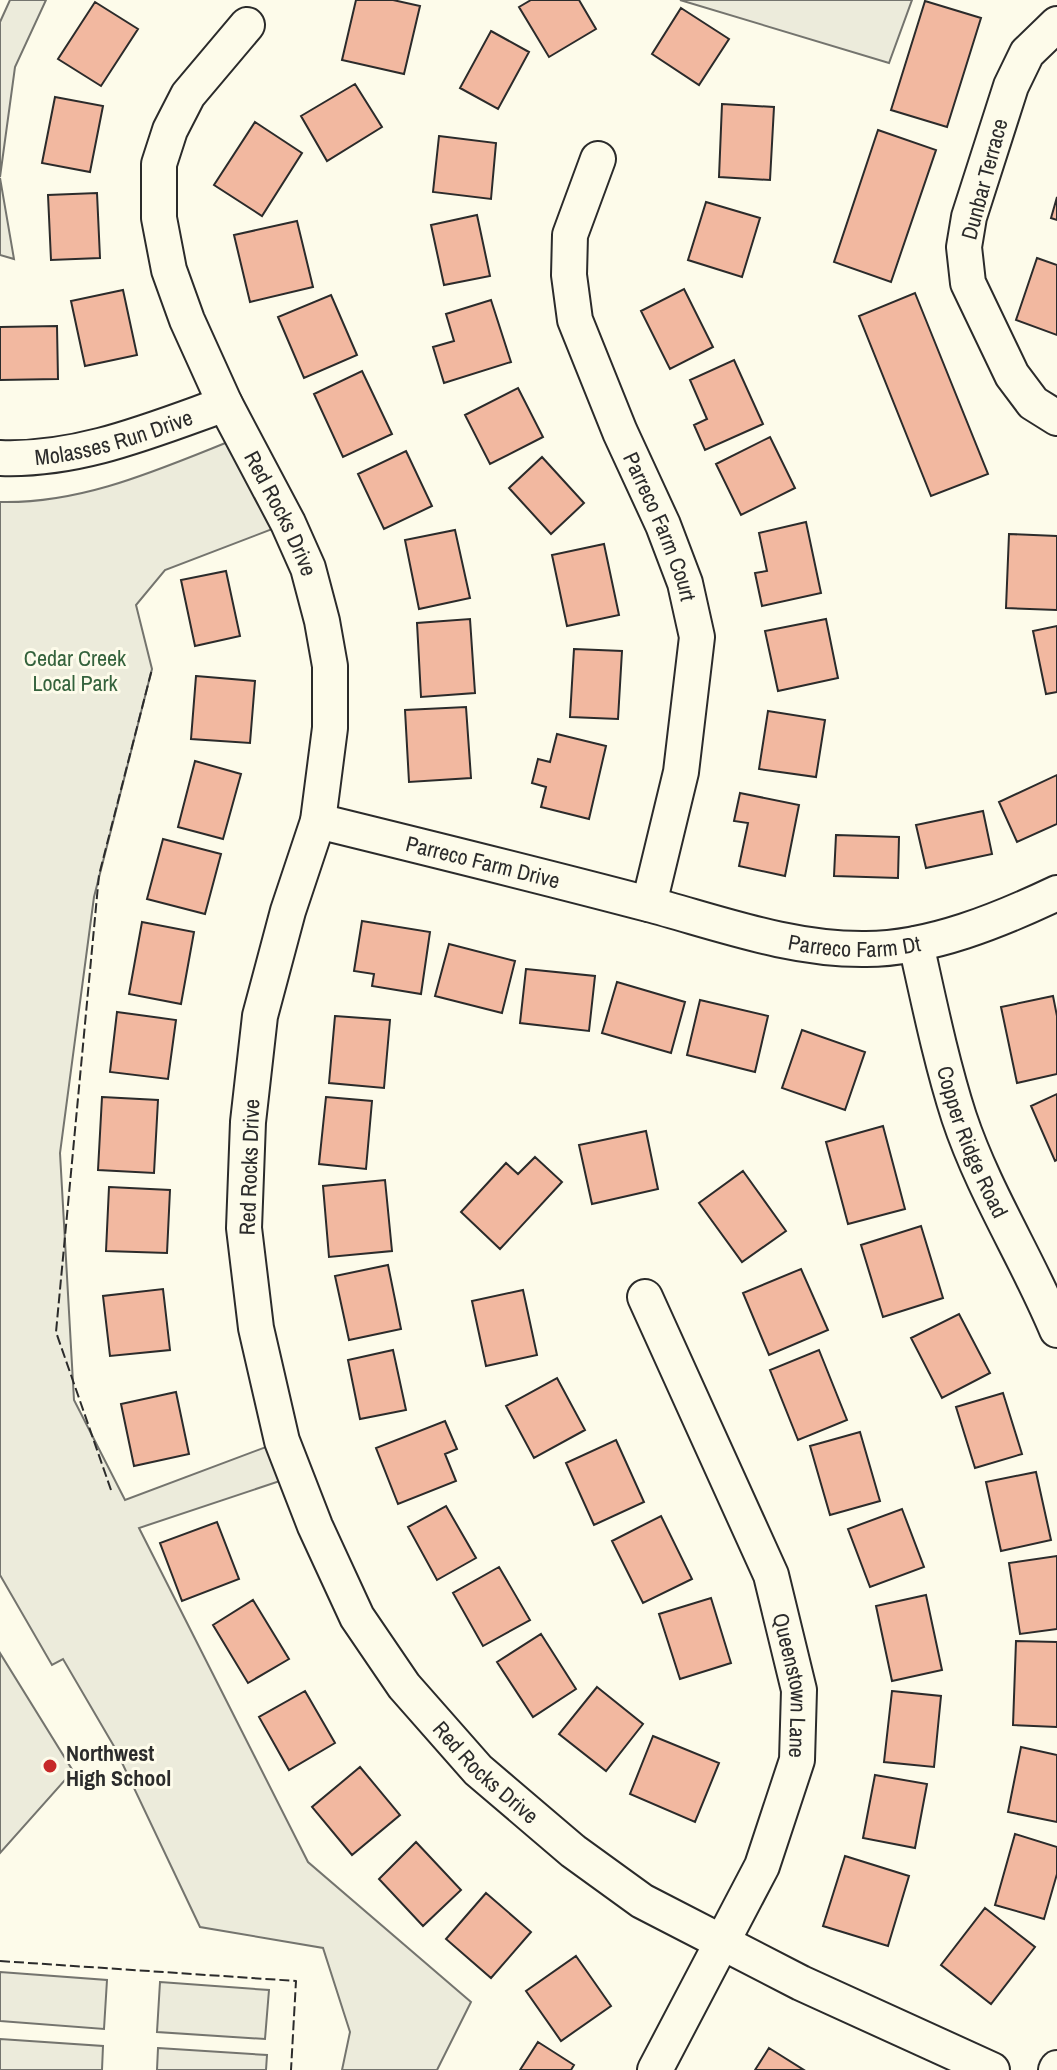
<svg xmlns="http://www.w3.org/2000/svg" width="1057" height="2070" font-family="'Archivo Narrow',sans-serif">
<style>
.green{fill:#ecebdb;stroke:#74746e;stroke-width:2}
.building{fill:#f2b8a0;stroke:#2b2b2b;stroke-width:2}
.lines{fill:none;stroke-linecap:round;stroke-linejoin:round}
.minor-casing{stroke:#2b2b2b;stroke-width:38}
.minor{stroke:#fdfbea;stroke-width:34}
.fence{stroke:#2b2b2b;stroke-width:2;stroke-dasharray:10 4;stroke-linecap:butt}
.poi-dot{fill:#c62828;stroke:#fdfbea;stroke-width:3}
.labels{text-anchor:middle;stroke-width:6;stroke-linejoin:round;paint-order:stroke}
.street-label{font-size:22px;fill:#2b2b2b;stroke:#fdfbea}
.park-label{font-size:22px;fill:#34623c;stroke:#fdfbea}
.poi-label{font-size:22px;font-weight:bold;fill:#2b2b2b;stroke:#fdfbea;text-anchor:start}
</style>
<rect width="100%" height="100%" fill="#fdfbea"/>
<path class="green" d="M10,0h36l-31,67 -15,110v-155z
M680,0h232l-23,63z
M0,178l14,81 -14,-4z
M243,436l45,87 -123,47 -29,35 16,64 -58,228 -34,256 14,247 51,100 157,-59 13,35 -156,52 169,334 163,140 -34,68h-95l8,-38 -27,-84 -123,-21 -85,-179 -52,-89 -11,6 -52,-90v-1073c86,2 164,-35 243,-66z
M0,1653l73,118 -73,82z
M0,1972l107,8 -3,49 -104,-8z
M160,1982l109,8 -4,49 -108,-7z
M0,2039l103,7 -1,24h-102z
M158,2048l109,7 -1,15h-109z"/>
<path class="building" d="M356,0h37l27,6 -16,68 -62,-14z
M531,0h48l17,29 -47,28 -30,-50z
M925,1l56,17 -34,109 -56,-17z
M95,2l43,27 -37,57 -43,-27z
M681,8l48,31 -30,46 -47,-31z
M491,31l38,21 -31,57 -38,-21z
M355,84l27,43 -55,34 -26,-45z
M55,97l48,9 -13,66 -48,-9z
M722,104l52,3 -4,73 -51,-3z
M255,122l47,31 -40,63 -48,-31z
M878,130l58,20 -45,132 -57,-20z
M439,136l57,7 -5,56 -58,-7z
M97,193l3,65 -49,2 -3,-65z
M1057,197v23l-6,-2z
M706,202l54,16 -18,59 -54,-17z
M477,215l13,61 -46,9 -13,-60z
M297,221l16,66 -63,15 -16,-67z
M1037,258l20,7v70l-41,-15z
M684,289l29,58 -43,22 -29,-58z
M123,290l14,65 -52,11 -14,-65z
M915,293l73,181 -57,22 -72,-180z
M331,295l26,60 -53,23 -26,-61z
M491,300l20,62 -67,21 -11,-36 21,-6 -8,-27z
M57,326l1,53 -58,1v-53z
M734,360l29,64 -58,26 -11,-25 13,-6 -17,-39z
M362,371l30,63 -49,23 -29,-63z
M518,388l25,49 -53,27 -25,-49z
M770,437l25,51 -54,27 -25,-51z
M406,451l26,55 -48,23 -26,-55z
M542,457l42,46 -33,31 -42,-46z
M806,522l15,71 -59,13 -7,-33 12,-2 -8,-38z
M455,530l15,68 -51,11 -14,-69z
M1009,534l48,2v74l-51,-2z
M604,544l15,71 -52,11 -15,-71z
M226,571l14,65 -45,10 -14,-66z
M470,619l5,74 -54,4 -4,-74z
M826,619l12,59 -60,13 -13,-60z
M1057,626v66l-11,2 -13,-63z
M574,649l48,2 -4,68 -48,-2z
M196,676l59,5 -5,62 -59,-4z
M466,707l5,71 -62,4 -4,-72z
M768,711l57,9 -9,57 -57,-8z
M557,734l49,12 -17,73 -48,-12 5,-20 -14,-4 6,-24 12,3z
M195,761l46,13 -18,65 -45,-12z
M1057,775v49l-40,18 -18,-40z
M740,793l59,12 -14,71 -46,-10 9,-43 -14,-2z
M983,811l9,43 -66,14 -10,-43z
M836,835l63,2 -1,41 -64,-2z
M163,839l58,15 -16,60 -58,-15z
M362,921l68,11 -9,62 -49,-8 2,-12 -20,-3z
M142,922l52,10 -13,72 -52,-10z
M449,944l66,17 -13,52 -67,-17z
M526,969l69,7 -6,55 -69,-8z
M617,982l68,20 -14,51 -69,-20z
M1053,996l4,20v58l-40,9 -16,-76z
M700,1000l68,16 -13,56 -68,-17z
M117,1012l59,8 -8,59 -58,-7z
M335,1016l55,4 -6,68 -55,-5z
M802,1030l63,22 -20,58 -63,-22z
M1057,1094v66l-2,1 -24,-55z
M102,1097l56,3 -4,73 -56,-3z
M326,1097l46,4 -6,68 -47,-5z
M883,1126l22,83 -57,15 -22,-82z
M646,1131l12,58 -66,15 -13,-59z
M535,1157l27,25 -62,67 -39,-37 45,-49 12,11z
M743,1171l43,60 -44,31 -43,-59z
M385,1180l7,71 -63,6 -6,-71z
M109,1187l61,3 -3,63 -61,-2z
M921,1226l22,72 -60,19 -22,-72z
M388,1265l13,64 -52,11 -14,-64z
M801,1269l27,61 -59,25 -26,-62z
M163,1289l7,61 -60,6 -7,-60z
M523,1290l14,65 -51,11 -14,-65z
M959,1314l31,59 -48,25 -31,-60z
M393,1350l13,60 -46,9 -12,-59z
M819,1350l28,70 -49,20 -28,-70z
M557,1378l28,52 -51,28 -28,-52z
M176,1392l13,62 -55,12 -13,-62z
M1003,1393l19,61 -47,14 -19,-61z
M445,1421l12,28 -12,5 11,27 -58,23 -22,-56z
M860,1432l20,69 -50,14 -20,-69z
M616,1440l28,62 -50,23 -28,-62z
M1036,1472l15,68 -50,11 -15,-69z
M446,1506l30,52 -39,22 -29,-53z
M902,1509l22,58 -54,20 -22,-58z
M661,1516l31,63 -49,24 -31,-62z
M217,1522l22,57 -57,22 -22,-58z
M1057,1556v73l-37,5 -11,-71z
M499,1567l31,53 -47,26 -30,-53z
M926,1595l16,75 -50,11 -16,-75z
M711,1598l20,65 -51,16 -21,-65z
M253,1600l36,59 -41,24 -35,-58z
M541,1634l35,55 -43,28 -36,-55z
M1016,1641l41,1v85l-44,-2z
M597,1687l46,37 -37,47 -47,-37z
M305,1691l30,52 -46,27 -30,-53z
M892,1691l49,5 -7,71 -50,-5z
M653,1736l66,27 -24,59 -65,-28z
M1021,1747l36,8v67l-49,-10z
M360,1767l40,48 -48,40 -40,-48z
M875,1775l52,9 -12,64 -52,-10z
M1015,1834l42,13v27l-13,45 -49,-14z
M416,1842l45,48 -38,36 -44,-47z
M845,1856l64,20 -21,70 -65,-20z
M486,1893l45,39 -40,46 -45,-39z
M985,1908l50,39 -44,57 -50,-39z
M576,1956l35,50 -50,35 -35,-50z
M538,2042l36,23 -3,5h-51z
M769,2048l35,22h-49z"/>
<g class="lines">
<defs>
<g id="minor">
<path d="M1057,24l-30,29 -16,33 -42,131 -5,30 4,36 44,92 21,28 24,15"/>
<path id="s1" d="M247,25l-59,70 -18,35 -11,34v54l10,52 18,50 38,84 63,119 20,45 14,53 8,45v62l-12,93 -30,90 -28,105 -12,106 -4,106 12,100 26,113 33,85 42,91 47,69 74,84 95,81 69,50 159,82 191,87"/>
<path id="s2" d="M598,159l-28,76 -1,40 6,45 45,112 43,93 22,58 12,54 -16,135 -32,132"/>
<path id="s3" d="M0,458c79,3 152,-28 225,-54"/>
<path id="s4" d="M318,821c110,27 220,54 330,83 71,19 143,46 218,45 64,0 134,-29 191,-56"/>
<path id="s5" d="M916,944c13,58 25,117 43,173 25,75 68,141 98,213"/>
<path id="s6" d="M645,1297l126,278 28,115 -2,70 -35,106 -107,204"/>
<path d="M1056,2070l1,-2"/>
</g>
</defs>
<use href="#minor" class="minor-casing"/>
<use href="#minor" class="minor"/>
<path class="fence" d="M111,1490l-55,-158 43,-457 53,-206
M0,1961l296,20 -5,89"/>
</g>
<circle class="poi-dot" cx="50" cy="1766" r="8"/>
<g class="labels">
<g class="street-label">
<text transform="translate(984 179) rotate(-75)" y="8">Dunbar Terrace</text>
<text dy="8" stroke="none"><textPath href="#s3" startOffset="116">Molasses Run Drive</textPath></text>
<text dy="8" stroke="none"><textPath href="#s1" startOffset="542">Red Rocks Drive</textPath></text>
<text dy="8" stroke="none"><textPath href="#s2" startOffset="390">Parreco Farm Court</textPath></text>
<text dy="8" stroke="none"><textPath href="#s4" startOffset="170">Parreco Farm Drive</textPath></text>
<text dy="8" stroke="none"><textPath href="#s4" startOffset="552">Parreco Farm Dt</textPath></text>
<text dy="8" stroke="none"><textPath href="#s5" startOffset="206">Copper Ridge Road</textPath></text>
<text transform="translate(249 1167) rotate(-88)" y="8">Red Rocks Drive</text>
<text dy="8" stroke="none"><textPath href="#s6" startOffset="418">Queenstown Lane</textPath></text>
<text dy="8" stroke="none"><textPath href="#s1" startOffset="1886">Red Rocks Drive</textPath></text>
</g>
<g class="park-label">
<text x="75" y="666">Cedar Creek<tspan x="75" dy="25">Local Park</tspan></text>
</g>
<g class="poi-label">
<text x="66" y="1761">Northwest<tspan x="66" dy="25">High School</tspan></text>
</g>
</g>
</svg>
